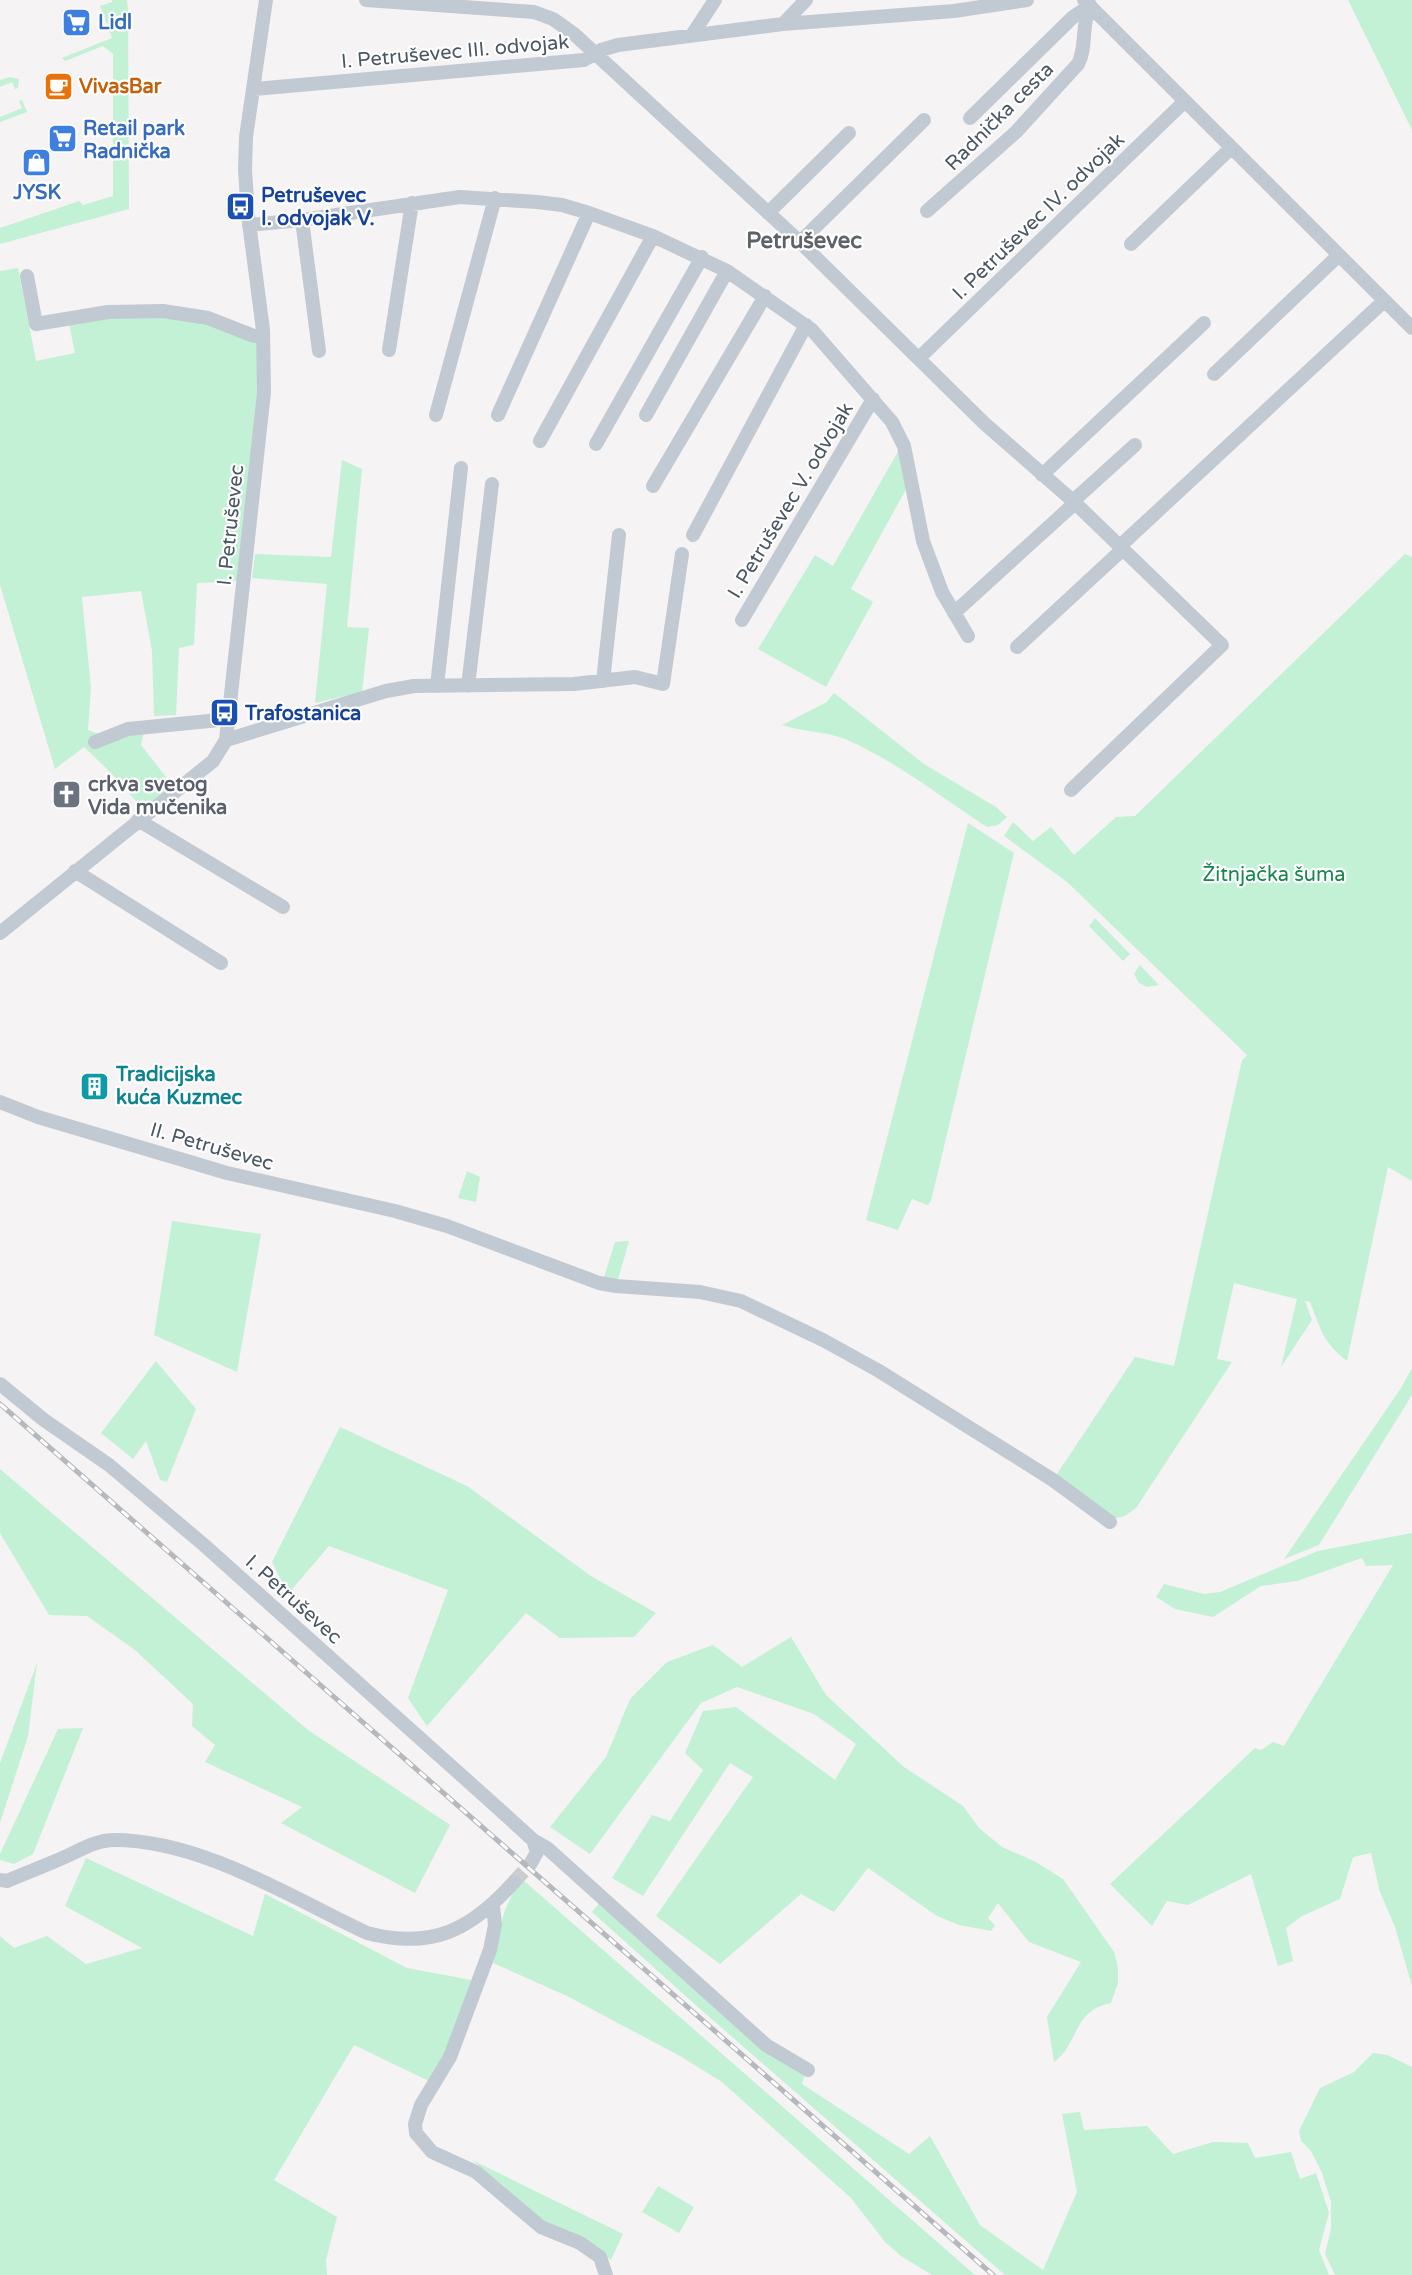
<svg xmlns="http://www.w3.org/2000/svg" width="1412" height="2275" font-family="'Varela Round',sans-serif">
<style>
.green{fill:#c3f1d5}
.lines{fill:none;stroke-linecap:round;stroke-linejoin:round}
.minor-tunnel{stroke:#caccce;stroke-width:14;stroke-dasharray:14 7;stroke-linecap:butt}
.minor{stroke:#c1cad2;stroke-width:14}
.rail-casing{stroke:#b5b8bd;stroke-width:5}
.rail{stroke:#fff;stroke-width:3;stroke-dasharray:9;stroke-linecap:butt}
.labels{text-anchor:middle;stroke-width:4.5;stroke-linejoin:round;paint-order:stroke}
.shop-label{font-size:20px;font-weight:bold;fill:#366cbe;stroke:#fff;text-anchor:start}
.street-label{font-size:20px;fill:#4a5661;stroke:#fff}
.food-label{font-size:20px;font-weight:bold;fill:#c56008;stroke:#fff;text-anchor:start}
.transit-label{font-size:20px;font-weight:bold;fill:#164399;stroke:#fff;text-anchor:start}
.worship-label{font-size:20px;font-weight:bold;fill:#5b616d;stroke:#fff;text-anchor:start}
.park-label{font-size:20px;fill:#17864f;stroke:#fff}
.culture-label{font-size:20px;font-weight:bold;fill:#0d838f;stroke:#fff;text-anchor:start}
.quarter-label{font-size:22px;font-weight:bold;fill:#5f6368;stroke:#fff}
</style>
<rect width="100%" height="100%" fill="#f5f3f3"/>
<path class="green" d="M112,0h15l1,10 1,199 -129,35v-16l79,-27 4,4 30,-9v-142l-10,-8 -38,15 -3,-3 50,-20 -12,-32 12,-4z
M1348,0h64v130z
M10,77l9,2 -1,9 -3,1 -3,-7 -12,5v-7z
M22,100l5,12 -27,10v-5l22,-9 -3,-7z
M18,268l18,93 39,-8 -6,-29 40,-16 74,-1 72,25 3,29 -1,31 -20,189 -40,2 -3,62 -15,3 -3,67 -22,1 -2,-65 -11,-60 -59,6 9,91 -3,42c20,8 35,9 56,2l-3,13 32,41 -29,24 -34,-38 -26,-25 -29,22 -55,-184v-314z
M900,448l9,36 -58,105 22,13 -47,85 -68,-38 57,-94 18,11z
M342,460l20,9 -15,158 22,1 -7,64 -47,11 12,-119 -75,-6 3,-24 76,3z
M1405,554l7,3v624l-24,-14 -41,194c-24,-19 -26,-31 -37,-59l-5,-1 7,19 -31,47 16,-68 -63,-16 -17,76 15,3 -96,146 -11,8 -13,3 -57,-42 80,-120 39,9 68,-306 5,-5 -180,-173 -63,-46 9,-14 20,19 18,-14 23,28 42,-38 19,-1z
M834,693l90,71 72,43 11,10 -9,8 -11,2c-46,-30 -91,-66 -142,-88 -20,-8 -42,-7 -63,-14l45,-23z
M968,823l46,30 -83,348 -3,4 -16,-6 -14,31 -32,-10z
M1095,918l35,36 -7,7 -34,-35z
M1140,965l19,20 -12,2 -8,-4 -5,-9z
M467,1171l13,6 -4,25 -18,-4z
M172,1221l89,13 -24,138 -83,-37z
M629,1241l-12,42 -14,-3 12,-38z
M156,1361l40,48 -29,73 -7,-2 -14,-39 -13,18 -32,-26z
M1412,1368v27l-93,150 -35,14 117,-171z
M340,1427l127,59 124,90 65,37 -22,24 -74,1 -34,-25 -99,113 -19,-28 40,-108 -119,-44 -41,48 -16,-32z
M0,1469l308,261 142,95 -35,68 -134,-70 21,-16 -97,-45 10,-17 -23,-19 1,-22 -58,-54 -48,-34 -38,-1 -49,-82z
M1412,1533v453l-17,-59 -15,-35 -9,-39 -18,4 -13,42 -38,17 -16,12 7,33 -15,5 -27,-92 -63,31 -21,-4 -15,25 -42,-42 145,-136 6,2 12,-8 11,4 109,-181 -27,1 -4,-8 -65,23 -36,5 -48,31 -38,-8 -19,-12 8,-13 40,10 16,-2 98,-41z
M791,1637l35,58 78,72 59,39 16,22 23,19 34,15 27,17 51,73 4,16v15l-7,20c-38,7 -32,41 -57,59l-7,-45 34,-55 -52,-20 -31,-39 -10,15 7,7 -4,6 -32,-6 -22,-9 -69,-48 -34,44 -33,-18 -81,70 -64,-48 97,-139 -23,-14 -87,133 -31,-18 40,-63 18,6 33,-51 -18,-17 18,-42 33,-4 99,73 21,-36 -42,-30 -77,-27 -36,16 -111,151 -40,-27 56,-70 24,-58 37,-37 46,-17 29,22z
M37,1663l-9,73 -28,87v-60z
M83,1728l-50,126 -19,10 -14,-4v-6l58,-125z
M86,1858l167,78 12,-42 142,74 70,13 -44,102 -79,-38 -80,135 63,37 -11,43 1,15h-327v-339l14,12 33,-12 39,28 56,-16 -77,-42z
M523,1880l452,395h-43l-31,-19 -16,-14 -34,-44 -129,-116 -42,-26 -113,-60 -74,-33c6,-30 9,-60 30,-83z
M602,1900l203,173 -3,11 107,70 21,-18 50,89 63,45 34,-78 -15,-78 18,-2 4,18 63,-4 26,28 40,-12 35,1 7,15 36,-6 9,27 16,-6 13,40 -10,37 10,25h-324l-306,-267 -107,-96z
M1373,2053l14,2 25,12v208h-77l-10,-21 6,-25v-27l-9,-29 -11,-22 -10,-10 -2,-10 21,-43 34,-16z
M472,2160l151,74 -12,26 -25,-17 -59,-30 -23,-27z
M658,2186l36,21 -15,26 -37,-21z"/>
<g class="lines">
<path class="minor-tunnel" d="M514,1882l17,-19"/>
<path class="minor" d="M366,0l168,12 19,7 21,15 226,208 184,181 89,78 149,144 -151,145
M1084,0l328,328
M783,24l23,-24
M692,35l23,-35
M254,89l330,-29 17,-10 17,-5 165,-21 171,-13 73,-11
M970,118l103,-101 15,-10
M927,211l89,-79 62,-68c9,-16 3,-39 12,-59
M768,213l81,-80
M302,220l17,131
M249,225l53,-5 158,-23 77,5 25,3 27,8 64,23 74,35 85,59 80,92 12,24 19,95 19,51 26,44
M800,242l124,-122
M1131,244l99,-95
M27,276l9,48 72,-12 55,-1 45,7 46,18 9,-1
M389,350l23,-147
M919,358l265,-256
M1214,374l124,-118
M436,415l59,-217
M498,415l91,-202
M646,415l81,-144
M540,441l113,-205
M596,444l106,-187
M1042,475l162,-152
M653,486l112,-190
M1073,501l62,-56
M693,535l113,-210
M1120,546l264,-245
M954,613l121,-110
M742,620l131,-221
M1017,647l106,-98
M603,681l16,-146
M437,686l24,-218
M468,686l24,-202
M226,740l160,-49 28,-5 160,-2 61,-7 28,7 19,-130
M95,742l33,-13 101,-10
M138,820l145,87
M75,871l146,92
M0,933l213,-172 13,-21 38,-348 -1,-62 -15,-115 -3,-45 1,-33 20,-137
M0,1102l38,15 189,56 168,38 52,15 152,57 17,3 84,6 41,9 82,39 56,31 174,109 57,42
M0,1384l44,36 65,45 95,80 295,264 34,31 4,12 -6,11
M533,1840l14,8 219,197 42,25
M0,1880l7,1c17,-7 34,-14 51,-21 18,-7 36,-20 56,-20 87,0 176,57 253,93 65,17 104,-3 147,-51
M493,1906l2,19 -5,25 -40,107 -29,48 -6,19 1,9 16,19 44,20 65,55 39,16 20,14 6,18"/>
<defs>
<path id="rail" d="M0,1404l993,871"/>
</defs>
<use href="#rail" class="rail-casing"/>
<use href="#rail" class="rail"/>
</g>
<defs>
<symbol id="supermarket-square" viewBox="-11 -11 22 22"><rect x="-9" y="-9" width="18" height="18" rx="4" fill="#3f7fe0" stroke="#fff"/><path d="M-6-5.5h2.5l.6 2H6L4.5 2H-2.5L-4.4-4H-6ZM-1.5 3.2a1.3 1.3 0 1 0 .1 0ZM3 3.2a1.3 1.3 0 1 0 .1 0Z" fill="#fff"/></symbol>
<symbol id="cafe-square" viewBox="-11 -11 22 22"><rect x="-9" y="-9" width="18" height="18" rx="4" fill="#e8710a" stroke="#fff"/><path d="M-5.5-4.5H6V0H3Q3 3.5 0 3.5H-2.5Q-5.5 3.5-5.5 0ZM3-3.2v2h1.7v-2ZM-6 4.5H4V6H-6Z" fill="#fff"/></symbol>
<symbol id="shop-square" viewBox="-11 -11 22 22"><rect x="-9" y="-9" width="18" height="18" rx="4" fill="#3f7fe0" stroke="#fff"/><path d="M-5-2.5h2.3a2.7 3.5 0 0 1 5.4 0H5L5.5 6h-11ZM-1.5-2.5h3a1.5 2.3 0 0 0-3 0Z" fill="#fff"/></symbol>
<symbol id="bus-square" viewBox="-11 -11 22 22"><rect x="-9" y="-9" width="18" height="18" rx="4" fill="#1a4fb4" stroke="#fff"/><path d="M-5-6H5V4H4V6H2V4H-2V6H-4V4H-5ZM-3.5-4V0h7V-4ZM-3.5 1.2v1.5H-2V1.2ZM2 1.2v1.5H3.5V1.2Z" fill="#fff"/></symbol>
<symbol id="church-square" viewBox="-11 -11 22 22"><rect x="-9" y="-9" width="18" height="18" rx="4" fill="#6b7280" stroke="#fff"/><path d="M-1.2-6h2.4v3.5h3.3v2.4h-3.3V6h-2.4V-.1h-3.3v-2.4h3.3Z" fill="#fff"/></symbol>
<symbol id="building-square" viewBox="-11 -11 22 22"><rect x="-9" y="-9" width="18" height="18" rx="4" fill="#0f9aa8" stroke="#fff"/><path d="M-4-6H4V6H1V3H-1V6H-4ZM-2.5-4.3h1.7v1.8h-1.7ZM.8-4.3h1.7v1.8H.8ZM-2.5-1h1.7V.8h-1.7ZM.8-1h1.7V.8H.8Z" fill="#fff"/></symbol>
</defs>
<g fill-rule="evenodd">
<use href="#supermarket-square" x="60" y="6" width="33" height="33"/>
<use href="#cafe-square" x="42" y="70" width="33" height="33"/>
<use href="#supermarket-square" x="46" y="122" width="33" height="33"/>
<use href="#shop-square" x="20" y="146" width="33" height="33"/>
<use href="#bus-square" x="224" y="190" width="33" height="33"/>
<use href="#bus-square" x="208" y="696" width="33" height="33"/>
<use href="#church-square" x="50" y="778" width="33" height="33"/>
<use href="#building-square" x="78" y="1070" width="33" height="33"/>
</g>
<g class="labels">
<g class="shop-label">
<text x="98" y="29">Lidl</text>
<text x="83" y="135">Retail park<tspan x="83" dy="23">Radnička</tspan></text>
<text x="37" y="199" text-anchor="middle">JYSK</text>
</g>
<g class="street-label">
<text transform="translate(455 51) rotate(-5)" y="7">I. Petruševec III. odvojak</text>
<text transform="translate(999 116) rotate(-45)" y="7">Radnička cesta</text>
<text transform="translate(1038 216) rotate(-44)" y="7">I. Petruševec IV. odvojak</text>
<text transform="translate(790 500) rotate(-59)" y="7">I. Petruševec V. odvojak</text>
<text transform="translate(230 525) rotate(-84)" y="7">I. Petruševec</text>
<text transform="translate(212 1146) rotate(16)" y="7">II. Petruševec</text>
<text transform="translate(294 1599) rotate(42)" y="7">I. Petruševec</text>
</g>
<g class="food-label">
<text x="79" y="93">VivasBar</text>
</g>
<g class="transit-label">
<text x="261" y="202">Petruševec<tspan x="261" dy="23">I. odvojak V.</tspan></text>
<text x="245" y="720">Trafostanica</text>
</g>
<g class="worship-label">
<text x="88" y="791">crkva svetog<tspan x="88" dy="23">Vida mučenika</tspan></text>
</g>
<g class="park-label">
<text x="1274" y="881">Žitnjačka šuma</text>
</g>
<g class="culture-label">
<text x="116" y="1081">Tradicijska<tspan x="116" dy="23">kuća Kuzmec</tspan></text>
</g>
<g class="quarter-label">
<text x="804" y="248">Petruševec</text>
</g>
</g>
</svg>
